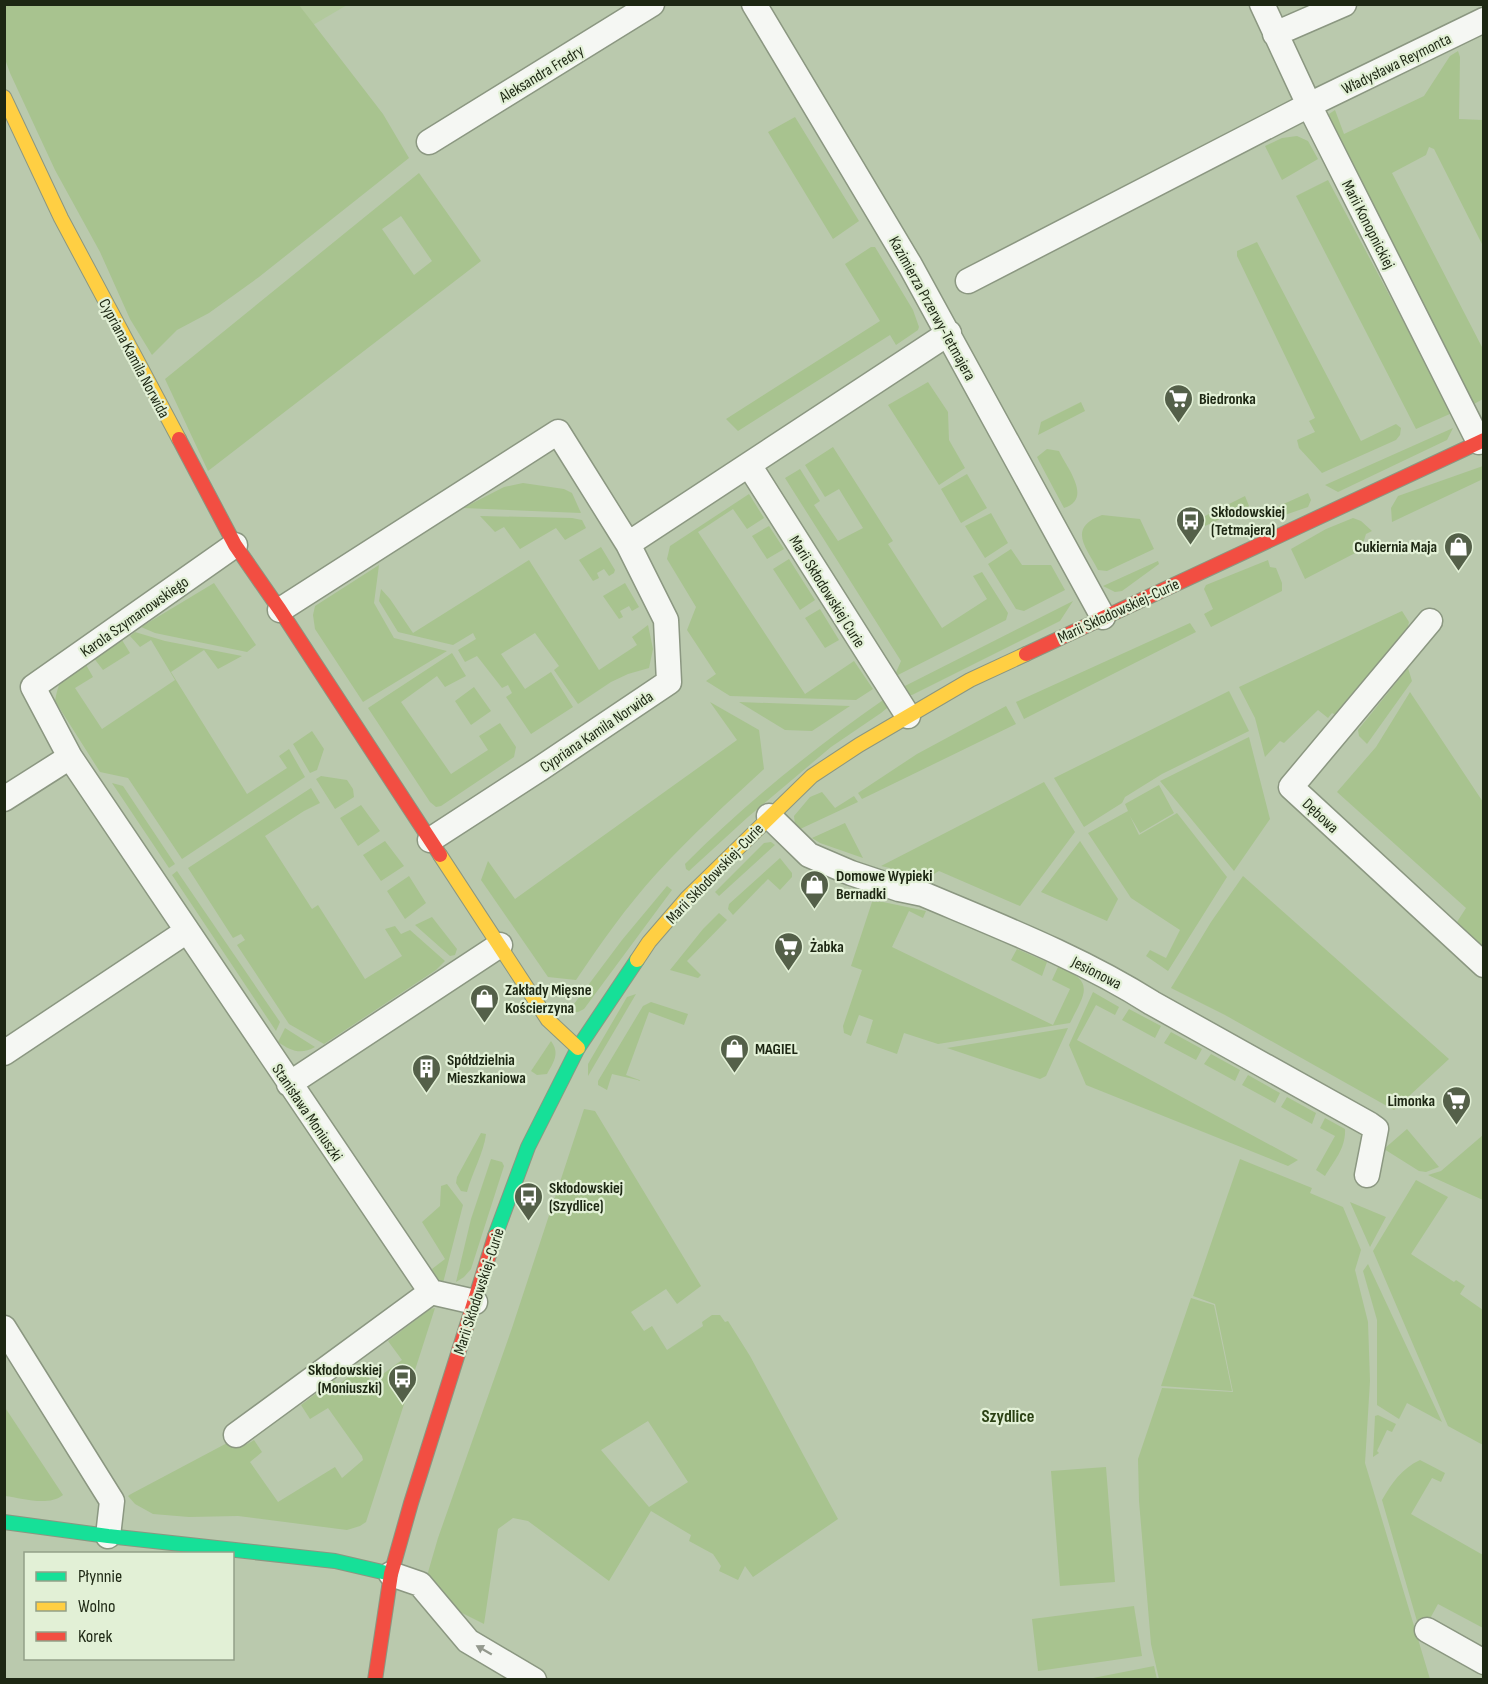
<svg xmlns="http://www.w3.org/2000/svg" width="1488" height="1684" font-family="'Sofia Sans Condensed',sans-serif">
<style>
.built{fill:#b2c99d}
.green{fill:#a8c38f;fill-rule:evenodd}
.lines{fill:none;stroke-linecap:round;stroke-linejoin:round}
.street-casing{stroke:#8b9781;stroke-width:27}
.fast-casing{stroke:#8b9781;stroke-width:16}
.slow-casing{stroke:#8b9781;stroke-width:16}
.jam-casing{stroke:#8b9781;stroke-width:16}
.street{stroke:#f5f7f3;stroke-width:24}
.fast{stroke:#16e098;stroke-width:14}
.slow{stroke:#ffcf43;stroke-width:14}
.jam{stroke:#f24e42;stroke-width:14}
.oneway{fill:#94998e}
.labels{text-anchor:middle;stroke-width:4.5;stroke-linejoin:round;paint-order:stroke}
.street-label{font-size:16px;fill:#1d2713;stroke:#e2f0d6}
.poi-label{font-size:16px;font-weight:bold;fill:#1d2713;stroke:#e2f0d6;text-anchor:start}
.neighbourhood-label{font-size:18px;font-weight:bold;fill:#2b4114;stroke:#e2f0d6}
</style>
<rect width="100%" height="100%" fill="#bac9ad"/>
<path class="built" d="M299,5h48l-34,20z"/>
<path class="green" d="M4,5h295l84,109 26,44 -150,119 -50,36 -32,17 -25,25 -22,-36 -30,-67 -45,-82 -45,-97 -5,-14z
M1458,51l2,6 -1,62 24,1v126l-49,-97 -5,-2 -3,8 -34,18 91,176v50l-9,5 -132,-250 -12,-32 -1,-8 6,-4 9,24 80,-38 26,-40z
M795,117l64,104 -26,18 -65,-107z
M1297,136l11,5 10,18 -36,21 -17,-34 17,-8z
M419,173l62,88 -273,210 -43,-92zM401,216l31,45 -18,14 -32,-46z
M1328,180l124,233 -36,16 -120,-233z
M1257,242l104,199 35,-17 5,4 -1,7 -4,5 -74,33 -23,-25 -2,-8 18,-8 -6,-11 6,-3 -78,-162v-5z
M871,247h4l38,63 6,17 -1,3 -22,15 -6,-10 -152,96 -12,-12 154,-98 -35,-57z
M928,382l20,30 1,28 16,28 -26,17 -51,-80z
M1081,402l4,9 -47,24 3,-13z
M1453,428l-6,12 -109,52 -13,-7z
M833,447l60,94 -5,3 54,84 45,-29 -14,-23 9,-4 26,41 -2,7 -112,57 7,-16 -116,-183 15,-9 20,32 -6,4 24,36 25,-13 -24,-39 -14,8 -20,-32z
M1047,449l12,2c8,17 34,48 5,57l-24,-45 -3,-6z
M1483,466v13l-91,43 -1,-14 7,-12z
M967,474l20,34 -26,15 -20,-34z
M523,483l41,6 8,4 9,20 -118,-5 41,-21z
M1308,493l3,7 -3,7 -32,11 -1,-3 4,-9z
M749,494l15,24 -17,11 -14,-20 -35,23 107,162 49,-33 19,28 -17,11 -126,-4 -24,-15 10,-7 -29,-44 9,-23 -29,-48 3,-13z
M1245,496l4,10 -44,20 -4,-8z
M991,513l17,30 -23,15 -20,-32z
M1102,515l38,4 14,30 -47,22 -9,-1c-12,-23 -31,-42 4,-55z
M480,516l92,2 10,2 4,8 -21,12 -9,-12 -36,21 -16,-22 -9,5z
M1353,518l8,3 11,10 -6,3 -5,16 -56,29 -14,-30 35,-20z
M769,526l15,23 -17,10 -15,-23z
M601,547l14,23 -1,3 -5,3 -5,-7 -7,4 2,5 -6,3 -14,-21z
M1011,549l11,16h29l14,25 -41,21 -8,-2 -28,-45z
M789,559l26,41 -15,10 -27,-41z
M529,560l70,110 38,-25 -5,-8 16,-12 5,24 -4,19 -21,6 -17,8 -33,22 -24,-34 5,-4 -24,-33 -34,21 24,35 26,-17 22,35 -42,27 -25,-37 6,-4 -4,-8 -6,3 -25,-32 -12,6 -7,-12 18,-11 -3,-6 -20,12 -55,-13 -19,-31 2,-12 9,10 23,34z
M1268,560l2,7 6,1 6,15v8l-71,36 -7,-13 9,-5 -9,-20 2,-4z
M1158,561l1,3 -37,27 -7,1 -12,-6z
M379,565l-5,38 20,35 53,13 -84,51 -48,-73 -2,-14 2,-9z
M214,583l42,62 -9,7 -92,-19 -14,-6z
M625,583l14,24 -7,4 -3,-5 -9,5 3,6 -4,2 -16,-23z
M1073,601l-13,20 -148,74h-5l-8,-6z
M820,609l19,31 -14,8 -20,-30z
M1402,611l7,11 -2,8 -71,85 -4,-2 -4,5 -10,-8 -34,33 -4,-2 -15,16 -10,-39 -16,-31z
M1190,623l6,9 -172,87 -8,-17z
M135,632l30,9 77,15 -24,13 -14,-19 -33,22 76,122 40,-26 -8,-12 10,-7 16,28 -123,82 -54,-81 -28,-6 -45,-71c5,-26 9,-25 30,-38l8,14 -18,11 27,41 73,-49 -24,-40 -11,7 -10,-11z
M122,640l8,13 -27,17 -10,-13z
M452,653l14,23 -21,11 -8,-11 -36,26 50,72 37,-24 -9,-14 21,-13 16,24 -2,10 -73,49 -5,1 -6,-5 -62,-94z
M1408,668l4,13 -45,63 -8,-8 -1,-6z
M474,687l17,24 -20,14 -16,-24z
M1229,691l20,40 -87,43 -37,23 -3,6 -38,24 -30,-49z
M1410,692l73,110v146l-26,-26 9,-14 -129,-116 39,-45z
M886,698l1,10 -6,5 -50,34 -83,70 -59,54 -3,-2 -1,-5c62,-62 129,-116 201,-166z
M710,702l49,28 5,39c-37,34 -73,67 -107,104 -30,33 -56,70 -81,107l-28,-3 -67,-97 7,-19 27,38 222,-159z
M739,702l111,4 -38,25 -27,-1z
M1006,706l10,18 -154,75 -4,-6 59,-39z
M312,731l12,18 -7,21 -7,3 -17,-29z
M1249,737l21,82 -36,52 -74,-90z
M321,776l26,4 6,9 1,8 -19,12 -19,-30z
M1044,782l31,50 -55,74 -81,-35 -10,6 -48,-11z
M112,783l11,3 52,78 -6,4z
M1159,785l15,28 -34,20 -10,-17 9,19 38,-22 50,64 -59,94 -22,-15 4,-6 16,8 14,-28 -49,-32 -43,-65 40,-22 -3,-7z
M311,788l9,15 -16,8 -39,25 47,73 6,-4 47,74 37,-23 -17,-27 10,-3 6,8 9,-4 35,31 -9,9 -112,74 -35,-20 -52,-79 8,-5 -4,-6 -8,4 -45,-70z
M822,792l13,16 19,-12 4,6 -60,28 -3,-5 -1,-9 16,-19z
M361,805l19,26 -22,15 -18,-28z
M845,823l18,35 -43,-15 -8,-5z
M385,841l19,25 -23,15 -18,-26z
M1080,841l38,58 -11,22 -66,-29z
M771,842l4,3 -56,51 -4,-4 49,-49z
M780,858l12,15v4l-12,13 -12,-11 -35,36 -5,-6 1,-5z
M177,871l103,151 -4,9 -104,-156z
M409,876l17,27 -21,16 -18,-28z
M1243,876l206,183 -55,51 -169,-95 -54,-27 40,-66z
M667,886l5,4 -88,119 -6,3h-10l54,-72z
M872,902h11l43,9 -3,7 -14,-7 -17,36 161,78 17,-36 -18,-9 6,-13c38,14 27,26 12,56l-132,21 -34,-11 -7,21 -31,-11 7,-23 -14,-5 -8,21 -7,-3 -1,-7 19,-56 -11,-4z
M719,913l8,7 -40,41 14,14 -3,3 -28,-8 33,-41z
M432,917l25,32 -2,6 -5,1 -35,-31z
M1017,949l30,13 -5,14 -31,-16z
M1093,992l26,15 -4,8 -19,-10 -19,35 221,120 -10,6 -202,-81 -17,-40z
M636,994l-48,82v-12l39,-67z
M651,1002l37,12 -4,11 -35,-13 -23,63 16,6 -30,-7 -5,16 -9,-5v-4l45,-75z
M1129,1009l32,17 -6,12 -33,-18z
M285,1028l30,19c-14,8 -24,4 -37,-5z
M1068,1028l-22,48 -6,3 -93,-31z
M1171,1032l31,17 -6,11 -32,-17z
M551,1041c9,12 3,21 -4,33l-10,1 -6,-4z
M1211,1054l29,16 -5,11 -31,-17z
M1248,1075l32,18 -5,10 -33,-18z
M1287,1097l29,16 -4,11 -31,-17z
M584,1109l11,2 106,175 -24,18 -11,-15 -35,23 13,19 8,-5 15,24 36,-24 -1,-4 10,-7h8l5,7 3,-1 22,35 88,163 -85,58 -8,-11 -7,14 -19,-9 2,-5 -8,-12 -24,-13 2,-6 -40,-24 -42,70 -81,-60 -15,-3 -15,11 -14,95 -62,-31 16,-55 74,-210zM648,1421l40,61 -39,25 -48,-57z
M1325,1118l20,11c1,19 -11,32 -20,47l-9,-6 19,-34 -15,-8z
M1407,1129l32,38 -13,5 -7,-1 -35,-22z
M481,1133l5,1c-2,18 -14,39 -19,58l-6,-1 -5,-8 1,-6z
M1483,1135v65l-55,-25 13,-4z
M491,1159l11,3 2,4 -33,103 -7,8 -8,5 15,-63z
M1240,1159l72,29 -2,5 33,14 18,43 -6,20 13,52 2,59 -5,82 65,216h-271l-8,-35 -12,-143 -1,-42 24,-71 71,4 -18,-88 -22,-8z
M1416,1180l32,17 -37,57 43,28 2,-2 9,6 -5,8 23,16v135l-35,-19 -75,-175z
M447,1184l16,21 -20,78c-7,-2 -9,-7 -11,-14l13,-10 -23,-37 18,-16 1,-20z
M1350,1202l36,15 -16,30z
M1368,1264l74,158 -35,-19 -8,16 -22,-14v-85l-14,-49z
M1191,1298l23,7 18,86 -71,-5z
M435,1308l-69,214 -6,4 -13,4 -109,-14 -49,1 -36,-3 -18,-10 -7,-8 3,-2 98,-52c11,4 16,4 25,-2l8,12 -12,10 28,40 57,-35 7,11 21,-18 -1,-4 -34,-48 -18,11 -9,-14 33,-25 4,5 17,-13 -1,-5 5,-3 13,18 30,-22 -14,-19 42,-32z
M4,1406l59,89c-15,12 -41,3 -58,1z
M1378,1415l18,9 -4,8 -5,-2 -10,21 2,2 -6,4 2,-41z
M1420,1460l25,13 -4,9 -9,-4 -21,36 72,41v73l-45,-24 -17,31 -39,-135c10,-17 19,-31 38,-40z
M1106,1467l9,115 -55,4 -9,-115z
M1134,1606l8,50 -104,15 -6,-52z
M1154,1666l3,13h-69z"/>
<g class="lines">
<defs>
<path id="street" d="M754,4l156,261 193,352
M1262,4l47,101 170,337
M1275,34l69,-30
M429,142l223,-138
M968,281l341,-176 175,-85
M749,465l159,251
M628,544l321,-211
M235,545l-202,142 37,70 361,535 44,10
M280,610l278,-178 70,112 38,76 3,62 -128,86 -111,72
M1430,621l-139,166 193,178
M4,799l66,-42
M769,816l40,39 42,18 48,16 24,5c78,33 158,64 229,109l217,121 7,5 -9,46
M4,1053l183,-122
M289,1084l211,-139
M4,1328l108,173 -4,35
M236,1435l195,-143
M391,1574l29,10 48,57 66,39
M1427,1630l57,32"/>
<path id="fast" d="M495,1236l33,-89 50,-99 59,-88
M4,1522l104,14 227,25 56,13"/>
<path id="slow" d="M4,97l57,121 118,221
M440,855l108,165 30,28
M637,960l12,-18 38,-44 125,-122 47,-31 111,-65 56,-26"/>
<path id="jam" d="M179,439l56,106 45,65 160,245
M1026,654l458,-214
M375,1680l16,-106 20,-71 84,-267"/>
</defs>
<use href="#street" class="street-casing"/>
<use href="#fast" class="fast-casing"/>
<use href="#slow" class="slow-casing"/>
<use href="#jam" class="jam-casing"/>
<use href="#street" class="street"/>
<use href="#fast" class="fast"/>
<use href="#slow" class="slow"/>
<use href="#jam" class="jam"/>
</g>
<defs><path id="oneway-solid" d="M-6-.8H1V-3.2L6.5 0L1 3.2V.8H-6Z" transform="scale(1.5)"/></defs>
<use class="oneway" href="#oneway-solid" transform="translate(484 1650) rotate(-150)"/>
<defs>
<symbol id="supermarket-pin" viewBox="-11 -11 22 30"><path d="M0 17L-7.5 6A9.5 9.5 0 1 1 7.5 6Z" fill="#546049" stroke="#e2f0d6"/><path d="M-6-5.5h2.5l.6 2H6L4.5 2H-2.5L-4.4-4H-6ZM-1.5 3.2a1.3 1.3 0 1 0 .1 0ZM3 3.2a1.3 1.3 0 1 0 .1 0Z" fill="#fff"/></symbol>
<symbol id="bus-pin" viewBox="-11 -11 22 30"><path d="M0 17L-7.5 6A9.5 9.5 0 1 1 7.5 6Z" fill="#546049" stroke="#e2f0d6"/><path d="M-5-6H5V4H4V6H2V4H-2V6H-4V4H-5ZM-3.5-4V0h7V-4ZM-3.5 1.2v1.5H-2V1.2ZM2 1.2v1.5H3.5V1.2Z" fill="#fff"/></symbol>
<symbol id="shop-pin" viewBox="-11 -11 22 30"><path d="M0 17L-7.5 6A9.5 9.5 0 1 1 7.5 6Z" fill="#546049" stroke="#e2f0d6"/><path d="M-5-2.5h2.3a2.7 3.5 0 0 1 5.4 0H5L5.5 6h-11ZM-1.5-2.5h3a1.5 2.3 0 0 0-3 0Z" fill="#fff"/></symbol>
<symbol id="building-pin" viewBox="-11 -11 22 30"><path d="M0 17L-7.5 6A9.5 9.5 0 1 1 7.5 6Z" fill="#546049" stroke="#e2f0d6"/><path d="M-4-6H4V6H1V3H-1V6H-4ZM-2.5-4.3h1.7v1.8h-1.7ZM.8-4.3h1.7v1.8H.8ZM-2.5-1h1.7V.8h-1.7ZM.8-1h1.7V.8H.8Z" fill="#fff"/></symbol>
</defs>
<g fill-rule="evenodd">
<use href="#supermarket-pin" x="1162" y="382" width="33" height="45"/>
<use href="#bus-pin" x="1174" y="504" width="33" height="45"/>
<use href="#shop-pin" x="1442" y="530" width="33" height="45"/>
<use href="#shop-pin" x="798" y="868" width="33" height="45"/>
<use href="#supermarket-pin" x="772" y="930" width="33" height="45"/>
<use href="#shop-pin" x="468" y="982" width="33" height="45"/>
<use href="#shop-pin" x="718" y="1032" width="33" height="45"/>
<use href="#building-pin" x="410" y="1052" width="33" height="45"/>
<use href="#supermarket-pin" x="1440" y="1084" width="33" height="45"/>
<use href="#bus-pin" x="512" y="1180" width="33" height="45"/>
<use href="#bus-pin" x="386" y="1362" width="33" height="45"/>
</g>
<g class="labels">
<g class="street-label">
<text transform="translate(1396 63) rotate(-26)" y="6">Władysława Reymonta</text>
<text transform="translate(541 73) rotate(-31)" y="6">Aleksandra Fredry</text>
<text transform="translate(1369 224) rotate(63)" y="6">Marii Konopnickiej</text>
<text transform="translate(933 308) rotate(61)" y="6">Kazimierza Przerwy-Tetmajera</text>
<text transform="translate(135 358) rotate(62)" y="6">Cypriana Kamila Norwida</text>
<text transform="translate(828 591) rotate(58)" y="6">Marii Skłodowskiej Curie</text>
<text transform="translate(1118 610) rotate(-25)" y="6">Marii Skłodowskiej-Curie</text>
<text transform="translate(134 616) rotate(-35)" y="6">Karola Szymanowskiego</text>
<text transform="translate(596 731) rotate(-34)" y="6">Cypriana Kamila Norwida</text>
<text transform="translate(1321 815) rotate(43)" y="6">Dębowa</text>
<text transform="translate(714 873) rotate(-46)" y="6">Marii Skłodowskiej-Curie</text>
<text transform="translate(1097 972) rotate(27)" y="6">Jesionowa</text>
<text transform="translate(308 1112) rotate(56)" y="6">Stanisława Moniuszki</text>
<text transform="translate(478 1291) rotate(-72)" y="6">Marii Skłodowskiej-Curie</text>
</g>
<g class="poi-label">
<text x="1199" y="404">Biedronka</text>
<text x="1211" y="517">Skłodowskiej<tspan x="1211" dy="18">(Tetmajera)</tspan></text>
<text x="1437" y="552" text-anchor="end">Cukiernia Maja</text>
<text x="836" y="881">Domowe Wypieki<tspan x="836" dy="18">Bernadki</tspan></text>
<text x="810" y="952">Żabka</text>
<text x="505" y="995">Zakłady Mięsne<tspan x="505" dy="18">Kościerzyna</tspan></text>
<text x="755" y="1054">MAGIEL</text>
<text x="447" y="1065">Spółdzielnia<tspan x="447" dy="18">Mieszkaniowa</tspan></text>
<text x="1435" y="1106" text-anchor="end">Limonka</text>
<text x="549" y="1193">Skłodowskiej<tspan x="549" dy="18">(Szydlice)</tspan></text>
<text x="382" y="1375" text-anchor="end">Skłodowskiej<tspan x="382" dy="18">(Moniuszki)</tspan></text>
</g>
<g class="neighbourhood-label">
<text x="1008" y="1422">Szydlice</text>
</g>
</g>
<rect width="1488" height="1684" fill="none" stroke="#1d2713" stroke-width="12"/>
<rect x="24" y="1552" width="210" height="108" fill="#e2f0d6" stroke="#93a088" stroke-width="1.5"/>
<rect x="36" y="1572" width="30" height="9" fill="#16e098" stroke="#93a088" stroke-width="1.5"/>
<text x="78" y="1582" font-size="18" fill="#1d2713">Płynnie</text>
<rect x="36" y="1602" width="30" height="9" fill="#ffcf43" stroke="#93a088" stroke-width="1.5"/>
<text x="78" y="1612" font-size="18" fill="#1d2713">Wolno</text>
<rect x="36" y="1632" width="30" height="9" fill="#f24e42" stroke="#93a088" stroke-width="1.5"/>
<text x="78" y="1642" font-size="18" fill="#1d2713">Korek</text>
</svg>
